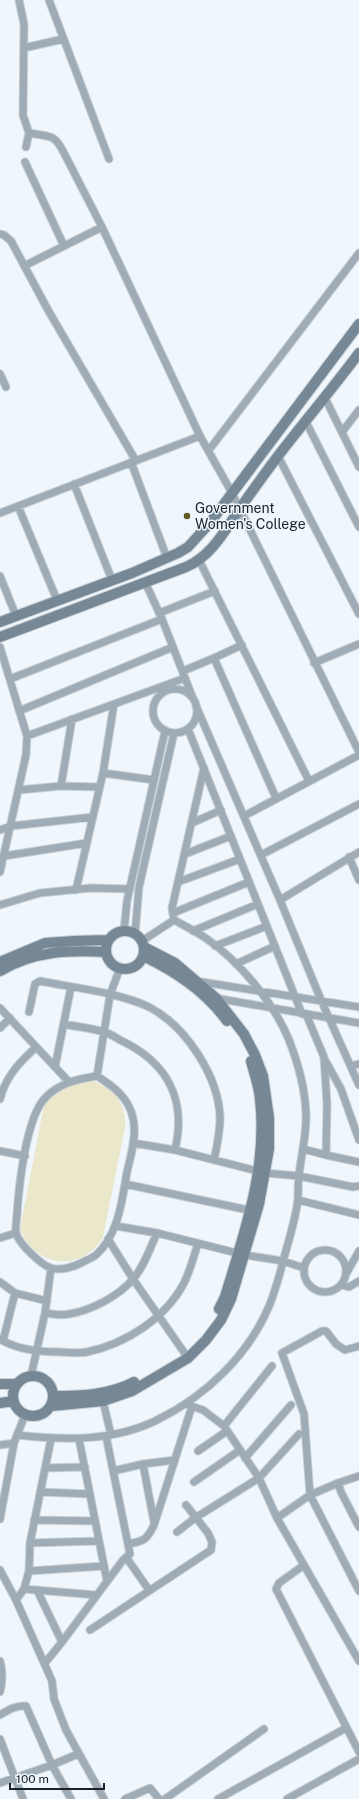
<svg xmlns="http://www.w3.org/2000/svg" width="359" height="1799" font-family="'Public Sans',sans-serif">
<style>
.green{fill:#eae7ca}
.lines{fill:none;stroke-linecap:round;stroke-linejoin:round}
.street-casing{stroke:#c9d0d6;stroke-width:9}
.secondary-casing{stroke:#c9d0d6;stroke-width:12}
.street{stroke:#9fabb5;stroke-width:7}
.secondary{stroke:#768896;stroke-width:10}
.poi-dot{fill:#5f5925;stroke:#eff7fd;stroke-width:1.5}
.labels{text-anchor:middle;stroke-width:3;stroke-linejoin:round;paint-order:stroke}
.poi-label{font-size:14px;fill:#1a2127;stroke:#eff7fd;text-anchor:start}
</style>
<rect width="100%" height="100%" fill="#eff7fd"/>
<path class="green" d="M89,1080c24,5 38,24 36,48l-22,109c-21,36 -68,31 -83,-8l24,-124 11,-15z"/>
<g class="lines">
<defs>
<path id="street" d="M19,0l5,24 -1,91 6,18c21,4 25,0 35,20l38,74 98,209 32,57 127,259
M49,0l60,159
M24,48l39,-9
M26,147l3,-14
M25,162l39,84
M0,234l4,1 7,6 37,69 88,151
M24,266l78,-39
M0,374l6,13
M325,398l34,69
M306,422l53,105
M342,432l17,-22
M209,450l150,-197
M278,456l81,158
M131,462l36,96
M74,484l38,96
M18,506l39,94
M0,513l200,-77
M199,560l110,221
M0,576l16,40
M145,582l17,37 30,77
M159,613l56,-22
M0,647l27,89 -1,19 -26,117
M214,658l28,-13
M314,663l45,-19
M183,671l31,-13 62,140
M10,679l152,-60
M153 711a22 22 0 1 1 44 0a22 22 0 1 1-44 0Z
M196,706l84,194
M19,711l154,-64
M188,729l114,285
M27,736l158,-58
M103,773l51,7
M61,786l11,-67
M19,790l42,-4 38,1
M244,816l115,-61
M192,823l29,-13
M0,830l11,-4 82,-9
M359,852l-79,48 41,100 38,85
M185,854l46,-18
M261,855l98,-51
M4,856l83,-13
M349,857l10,23
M178,882l62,-23
M76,890l27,-117 11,-69
M0,905l40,-12 51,-5 39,1
M173,913l76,-31
M174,920l-2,-12 32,-140
M124,931l3,-30 38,-170
M193,931l65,-27
M135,934l4,-47 35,-154
M215,946l52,-20
M236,964l39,-18
M196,981l163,26
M215,998l144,25
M0,1008l69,74
M29,1012l6,-28 5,-3c35,7 77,11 109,26 37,19 70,70 71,111 0,14 -3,28 -6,42
M306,1014l18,43 3,47 -1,51 33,7
M64,1024c13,3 27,4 40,8 5,1 11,5 16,8 47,22 67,59 55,110
M0,1028l10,-10
M325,1060l16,29 18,51
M351,1066l8,-2
M55,1067l16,-80
M97,1076c16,10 32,22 36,42 4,17 -2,37 -6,54 -5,28 -8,62 -31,83 -4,3 -9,5 -13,7 -9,5 -22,9 -32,6 -10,-3 -34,-26 -35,-36 -1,-6 1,-13 1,-18 2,-29 9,-96 28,-116 14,-15 33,-19 52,-22z
M97,1076l13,-81 10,-27
M0,1099c6,-23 19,-36 36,-52
M133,1143l42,7 90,23 34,3 54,11 6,-1
M303,1149l23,6
M0,1151l25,5
M125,1184l128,27
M298,1200l61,15
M116,1226l41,7 88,22 38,6 21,7
M0,1238l16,-5
M108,1239l25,40 55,79
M304 1271a21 21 0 1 1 42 0a21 21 0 1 1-42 0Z
M346,1274l13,-23
M0,1282l15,11 32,8
M342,1285l7,2 10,-6
M45,1313c7,1 16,3 24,1 21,-3 50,-18 64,-35 11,-12 17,-31 24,-46
M0,1339c17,11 39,13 59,13 9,0 19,2 28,0 38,-8 78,-33 97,-69 6,-12 10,-27 14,-40
M3,1341l12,-48
M31,1376l14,-63 6,-45
M103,1401l8,34
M185,1404l18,6 21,16 35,52 18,40 82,143
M224,1426l48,-60
M17,1435c47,5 96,7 140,-15 49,-24 92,-65 113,-116 6,-16 11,-34 15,-50 5,-18 11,-37 13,-55 0,-8 0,-15 1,-23 2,-21 8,-42 7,-63 -1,-25 -8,-50 -17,-73 -15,-37 -49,-78 -82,-101 -10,-7 -22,-13 -33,-19l-32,21
M79,1439l28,142
M0,1445l14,-2
M198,1451l29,-20
M245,1458l46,-53
M143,1464l32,-4
M45,1468l40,-1
M113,1471l30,-7 11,58
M359,1476l-21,7 3,9 18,35
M194,1482l46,-32
M338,1483l-28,12 49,96
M40,1492l50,2
M277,1518l33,-23 -6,-81 -22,-61 40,-22h4l10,13 9,6 14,-4
M0,1519l14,-76 11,-28
M34,1520l61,1
M177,1532l18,-14 64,-40 40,-44
M30,1543l68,-2
M128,1544c16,-3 19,-4 26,-19l38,-119
M126,1557l23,33
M304,1565l-25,18 -3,6 83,163
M0,1570l16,30 36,81 2,18 12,31 38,69
M29,1571l75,-5
M24,1589l72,6
M37,1590l25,52
M16,1600l8,-11 5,-18 1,-28 21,-104
M90,1630l121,-80 1,-8 -4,-9 -22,-28
M0,1661c3,11 3,19 0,31
M45,1663l17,-21 61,-82 7,-6 -24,-118
M0,1715c8,-5 16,-10 26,-9l26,59 19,34
M0,1739l23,60
M0,1783l52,-18 26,-11
M125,1799l25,-11 9,11
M165,1799l99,-70
M218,1799l128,-71
M287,1799l72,-40"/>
<path id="secondary" d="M0,622l132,-49 46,-20 10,-6 21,-23 150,-200
M0,637l186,-70c26,-11 39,-37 55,-60 12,-17 24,-34 37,-51 27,-35 55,-68 81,-103
M106 950a19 19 0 1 1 38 0a19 19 0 1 1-38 0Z
M143,956c32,15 63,36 84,65
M0,962l45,-19 29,-2 34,-1
M0,971c33,-20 68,-21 106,-19
M219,1309l6,-12c19,-64 43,-129 35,-198 -1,-13 -6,-26 -9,-38
M13 1396a20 20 0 1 1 40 0a20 20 0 1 1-40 0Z
M0,1384h16
M54,1396c26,0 56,-1 80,-14
M0,1403l13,-2
M51,1406l52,-5 29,-10 56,-33 18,-18 15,-20 10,-21 28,-95 10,-55v-31l-6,-42 -8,-21 -11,-21 -28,-36 -41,-35 -31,-16"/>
</defs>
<use href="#street" class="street-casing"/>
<use href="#secondary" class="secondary-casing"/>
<use href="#street" class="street"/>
<use href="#secondary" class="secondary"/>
</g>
<circle class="poi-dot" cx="187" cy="516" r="4"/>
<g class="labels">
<g class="poi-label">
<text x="195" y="513">Government<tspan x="195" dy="16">Women's College</tspan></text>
</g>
</g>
<path d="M10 1783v6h94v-6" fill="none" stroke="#1a2127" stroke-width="2"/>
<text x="16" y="1783" font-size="12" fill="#1a2127" stroke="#eff7fd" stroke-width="3" paint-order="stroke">100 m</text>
</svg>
